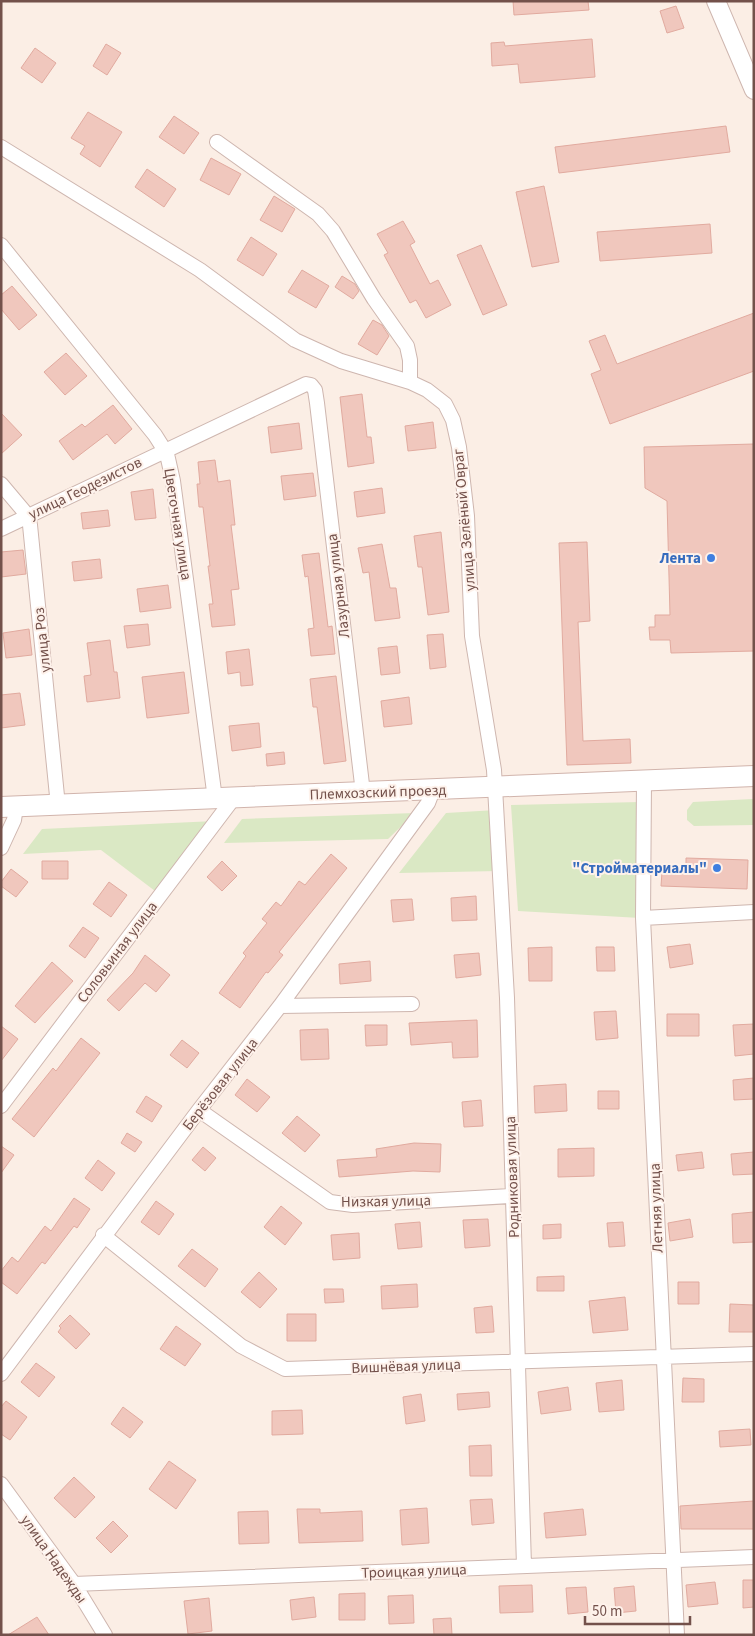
<svg xmlns="http://www.w3.org/2000/svg" width="755" height="1636" font-family="'Source Sans 3',sans-serif">
<style>
.green{fill:#dae8c4}
.building{fill:#f0c7bd;stroke:#e1aa9f}
.lines{fill:none;stroke-linecap:round;stroke-linejoin:round}
.minor-casing{stroke:#ceb6af;stroke-width:16}
.tertiary-casing{stroke:#ceb6af;stroke-width:20}
.secondary-casing{stroke:#d1b4ac;stroke-width:22}
.minor{stroke:#fff;stroke-width:14}
.tertiary{stroke:#fff;stroke-width:18}
.secondary{stroke:#fff;stroke-width:20}
.shop-dot{fill:#3f7fe0;stroke:#fef2eb;stroke-width:2}
.labels{text-anchor:middle;stroke-width:4;stroke-linejoin:round;paint-order:stroke}
.street-label{font-size:15px;fill:#73514b;stroke:#fef2eb}
.shop-label{font-size:15px;font-weight:bold;fill:#366cbe;stroke:#fef2eb;text-anchor:end}
</style>
<rect width="100%" height="100%" fill="#fbeee5"/>
<path class="green" d="M753,799l1,26 -60,1 -7,-6v-10l6,-8z
M640,802v116l-122,-7 -7,-106z
M496,810l3,61 -100,2 47,-60z
M415,813l-27,26 -164,4 18,-24z
M215,821l-56,73 -58,-44 -78,4 19,-25z"/>
<path class="building" d="M513,1h75l1,9 -75,5z
M676,6l8,22 -17,5 -7,-22z
M592,39l3,38 -75,6 -2,-19 -26,2 -1,-23 13,-1 1,4z
M106,44l15,9 -14,22 -14,-9z
M35,48l21,15 -14,20 -21,-15z
M88,112l34,20 -22,35 -20,-13 5,-8 -14,-8z
M174,116l25,17 -15,21 -25,-17z
M726,126l4,26 -171,21 -4,-26z
M211,158l30,16 -12,21 -29,-15z
M147,169l29,20 -12,18 -29,-20z
M544,186l15,76 -27,5 -16,-75z
M274,196l21,13 -13,23 -22,-12z
M403,221l12,21 -5,3 20,39 8,-4 13,25 -25,13 -10,-18 -6,3 -26,-48 4,-2 -11,-19z
M710,224l2,29 -112,8 -3,-29z
M251,237l26,17 -14,22 -26,-16z
M481,245l26,60 -24,10 -26,-60z
M302,270l27,16 -13,22 -28,-16z
M342,276l13,8 4,7 -6,8 -18,-12z
M12,286l25,29 -18,15 -18,-21v-14z
M754,313v58l-144,53 -19,-50 10,-4 -12,-29 16,-6 12,29z
M373,320l9,5 7,11 -12,19 -19,-11z
M66,353l21,23 -22,19 -21,-23z
M362,394l5,43h4l3,26 -26,4 -8,-70z
M113,405l19,24 -17,15 -8,-10 -34,26 -14,-19 23,-17 3,3z
M1,413l21,22 -21,19z
M433,422l3,26 -28,3 -3,-25z
M299,423l3,26 -31,4 -3,-26z
M754,444v207l-83,2 -1,-13h-20l-1,-13h6v-12h15l-3,-114 -22,-13 -1,-41z
M215,460l3,22 12,-2 5,45h-4l8,64 -8,1 4,35 -23,2 -3,-23h4l-5,-38h2l-7,-59h-4l-2,-23h3l-2,-22z
M313,473l3,23 -32,4 -3,-24z
M382,488l3,25 -28,4 -3,-25z
M153,489l3,29 -21,2 -4,-28z
M108,510l2,16 -27,3 -2,-16z
M441,532l8,80 -21,3 -6,-48h-4l-4,-31z
M587,542l3,79 -12,1 5,119 47,-2 1,24 -64,2 -8,-222z
M382,544l8,44h6l4,30 -25,3 -6,-49 -6,1 -5,-25z
M23,550l3,24 -25,3v-25z
M319,553l9,74 4,-1 3,28 -24,2 -3,-27 6,-1 -6,-52 -3,1 -3,-22z
M100,559l2,19 -28,3 -2,-19z
M168,585l3,23 -31,4 -3,-23z
M148,624l2,21 -23,3 -3,-22z
M29,629l3,26 -26,3 -3,-25z
M443,634l3,33 -16,2 -3,-34z
M110,640l4,32h3l3,26 -33,4 -3,-26 7,-1 -4,-32z
M397,646l3,27 -19,2 -3,-27z
M249,649l4,36 -12,1 -1,-14 -12,2 -2,-22z
M184,672l5,41 -42,5 -5,-41z
M336,676l10,85 -22,3 -7,-57h-4l-3,-28z
M20,693l5,32 -24,3v-33z
M409,697l3,27 -28,3 -3,-26z
M259,723l2,24 -29,4 -3,-25z
M284,752l1,12 -18,2 -1,-12z
M331,854l16,14 -68,84 4,3 -15,18 -2,-1 -26,36 -21,-15 27,-37 -3,-3 24,-30 -5,-4 14,-17 5,4 18,-25 6,4z
M686,858l62,2 -1,29 -86,-3 1,-14h24z
M42,861h26v18h-26z
M222,861l15,15 -15,15 -15,-14z
M11,869l17,13 -12,15 -15,-11v-4z
M109,882l18,13 -16,22 -18,-13z
M476,896l1,24 -25,1 -1,-23z
M412,899l2,21 -21,2 -2,-22z
M83,927l16,11 -14,20 -16,-12z
M690,944l3,20 -23,4 -3,-21z
M552,947v34h-23l-1,-33z
M596,947h18l1,24h-18z
M479,953l2,22 -25,3 -2,-23z
M145,955l25,20 -14,17 -11,-9 -26,28 -12,-11 26,-27z
M370,961l1,20 -31,3 -1,-20z
M52,962l21,19 -38,42 -20,-17z
M616,1011l2,27 -22,2 -2,-28z
M667,1014h32v22h-32z
M477,1020l1,37 -25,1 -1,-16 -41,3 -2,-22z
M754,1024v30l-19,2 -2,-31z
M365,1025h22v20l-21,1z
M1,1026l17,13 -17,22z
M328,1029l1,30 -28,1 -1,-30z
M81,1038l19,15 -66,84 -22,-18 41,-51 3,3z
M182,1040l17,13 -12,15 -17,-13z
M754,1078v21l-20,1 -1,-20z
M247,1079l23,18 -13,15 -22,-17z
M566,1084l1,27 -32,2 -1,-27z
M598,1091h21v18h-21z
M146,1096l16,10 -10,16 -16,-10z
M481,1100l2,26 -19,1 -2,-25z
M297,1116l23,19 -15,17 -23,-19z
M127,1133l15,9 -7,10 -14,-9z
M414,1143l27,1 -1,28 -27,-1 -74,6 -2,-17 40,-3 -1,-8z
M1,1146l13,9 -13,18z
M203,1147l13,11 -11,13 -13,-11z
M594,1148v28l-36,1v-28z
M702,1152l2,16 -26,3 -2,-16z
M754,1152v22l-21,1 -2,-21z
M98,1160l17,13 -13,18 -17,-13z
M74,1198l16,11 -13,19 -3,-2 -29,38 -3,-2 -25,32 -16,-12v-11l11,-14 6,5 27,-36 6,5z
M156,1201l18,13 -15,21 -18,-13z
M281,1206l21,17 -17,22 -21,-18z
M754,1212v30l-21,1 -1,-29z
M488,1219l2,27 -25,2 -2,-28z
M690,1219l3,18 -23,4 -2,-18z
M420,1222l2,25 -24,2 -3,-25z
M623,1222l2,24 -16,1 -2,-24z
M561,1224v14l-18,1v-14z
M359,1233l1,25 -27,2 -2,-25z
M192,1249l26,20 -13,18 -27,-21z
M259,1272l18,17 -17,19 -19,-16z
M564,1276v15h-27v-14z
M678,1282h21v22h-21z
M417,1284l1,23 -36,2 -1,-23z
M324,1289h19l1,13 -19,1z
M625,1297l3,33 -35,3 -4,-32z
M730,1304l24,1v27h-25z
M492,1306l2,26 -18,1 -2,-25z
M287,1314h29v27h-29z
M70,1315l20,19 -14,15 -18,-17 3,-4 -2,-2z
M176,1326l25,18 -16,22 -25,-17z
M36,1363l19,14 -16,20 -18,-15z
M683,1378l21,1v23h-22z
M622,1380l2,30 -25,2 -3,-29z
M568,1387l3,23 -30,4 -3,-22z
M489,1392l1,15 -32,3 -1,-16z
M421,1394l4,27 -19,3 -3,-27z
M6,1401l21,16 -17,23 -9,-6v-27z
M123,1407l20,15 -13,16 -19,-14z
M302,1410l1,24 -31,1v-24z
M750,1429l1,16 -31,2 -1,-16z
M491,1445l1,31h-22l-1,-30z
M169,1461l27,19 -20,29 -27,-20z
M74,1477l21,20 -20,21 -21,-20z
M492,1499l2,24 -22,2 -2,-25z
M754,1501v28h-73l-1,-23z
M427,1508l2,35 -27,2 -2,-35z
M297,1509h23v4l42,-2 1,30 -64,2z
M583,1509l3,26 -40,3 -2,-25z
M268,1511l1,32 -30,1 -1,-32z
M113,1521l15,15 -17,17 -15,-15z
M743,1580h11v27l-11,1z
M715,1582l3,22 -30,3 -2,-22z
M532,1585l1,27 -33,1 -1,-27z
M634,1586l2,25 -20,2 -2,-25z
M586,1587l2,25 -20,2 -2,-26z
M365,1593v27h-26v-26z
M413,1595l1,28 -25,1 -1,-28z
M314,1597l2,20 -24,3 -2,-20z
M209,1598l3,33 -24,3 -4,-33z
M37,1617l12,18h-41z
M451,1618l1,17h-18l-1,-16z"/>
<g class="lines">
<defs>
<path id="minor" d="M217,142l101,72 15,17 41,68 33,47 3,14v22
M1,147l199,123 95,70 46,21 69,21 17,8 18,14 8,16 6,27 8,69 5,120 22,134 13,228 17,568
M1,245l154,190 12,19 6,27 42,318
M1,484l27,32 2,9 28,281
M1,529l305,-145 5,1 4,5 2,13 46,390
M644,781l-1,137 34,717
M1,848l13,-28 2,-13
M643,918l111,-6
M280,1006l132,-2
M1,1106l232,-307
M199,1110l131,92 23,3 159,-9
M103,1235l138,111 44,23 469,-15
M1,1374l198,-264 81,-104 148,-203 5,-13
M1,1484l73,100 31,51
M74,1584l680,-27"/>
<path id="tertiary" d="M716,1l38,89"/>
<path id="secondary" d="M1,807l753,-31"/>
</defs>
<use href="#minor" class="minor-casing"/>
<use href="#tertiary" class="tertiary-casing"/>
<use href="#secondary" class="secondary-casing"/>
<use href="#minor" class="minor"/>
<use href="#tertiary" class="tertiary"/>
<use href="#secondary" class="secondary"/>
</g>
<g class="shop-dot">
<circle cx="711" cy="558" r="5"/>
<circle cx="717" cy="868" r="5"/>
</g>
<g class="labels">
<g class="street-label">
<text transform="translate(85 488) rotate(-26)" y="5">улица Геодезистов</text>
<text transform="translate(464 520) rotate(-95)" y="5">улица Зелёный Овраг</text>
<text transform="translate(178 524) rotate(81)" y="5">Цветочная улица</text>
<text transform="translate(338 586) rotate(-97)" y="5">Лазурная улица</text>
<text transform="translate(42 640) rotate(-96)" y="5">улица Роз</text>
<text transform="translate(378 792) rotate(-2)" y="5">Племхозский проезд</text>
<text transform="translate(117 952) rotate(-53)" y="5">Соловьиная улица</text>
<text transform="translate(220 1084) rotate(-52)" y="5">Берёзовая улица</text>
<text transform="translate(512 1177) rotate(-92)" y="5">Родниковая улица</text>
<text transform="translate(386 1201) rotate(-1)" y="5">Низкая улица</text>
<text transform="translate(656 1208) rotate(-92)" y="5">Летняя улица</text>
<text transform="translate(406 1366) rotate(-2)" y="5">Вишнёвая улица</text>
<text transform="translate(54 1559) rotate(55)" y="5">улица Надежды</text>
<text transform="translate(414 1571) rotate(-2)" y="5">Троицкая улица</text>
</g>
<g class="shop-label">
<text x="701" y="563">Лента</text>
<text x="707" y="873">"Стройматериалы"</text>
</g>
</g>
<rect width="755" height="1636" fill="none" stroke="#73514b" stroke-width="5"/>
<path d="M585 1616v8h105v-8" fill="none" stroke="#73514b" stroke-width="2.5"/>
<text x="592" y="1616" font-size="15" fill="#73514b" stroke="#fef2eb" stroke-width="4" paint-order="stroke">50 m</text>
</svg>
